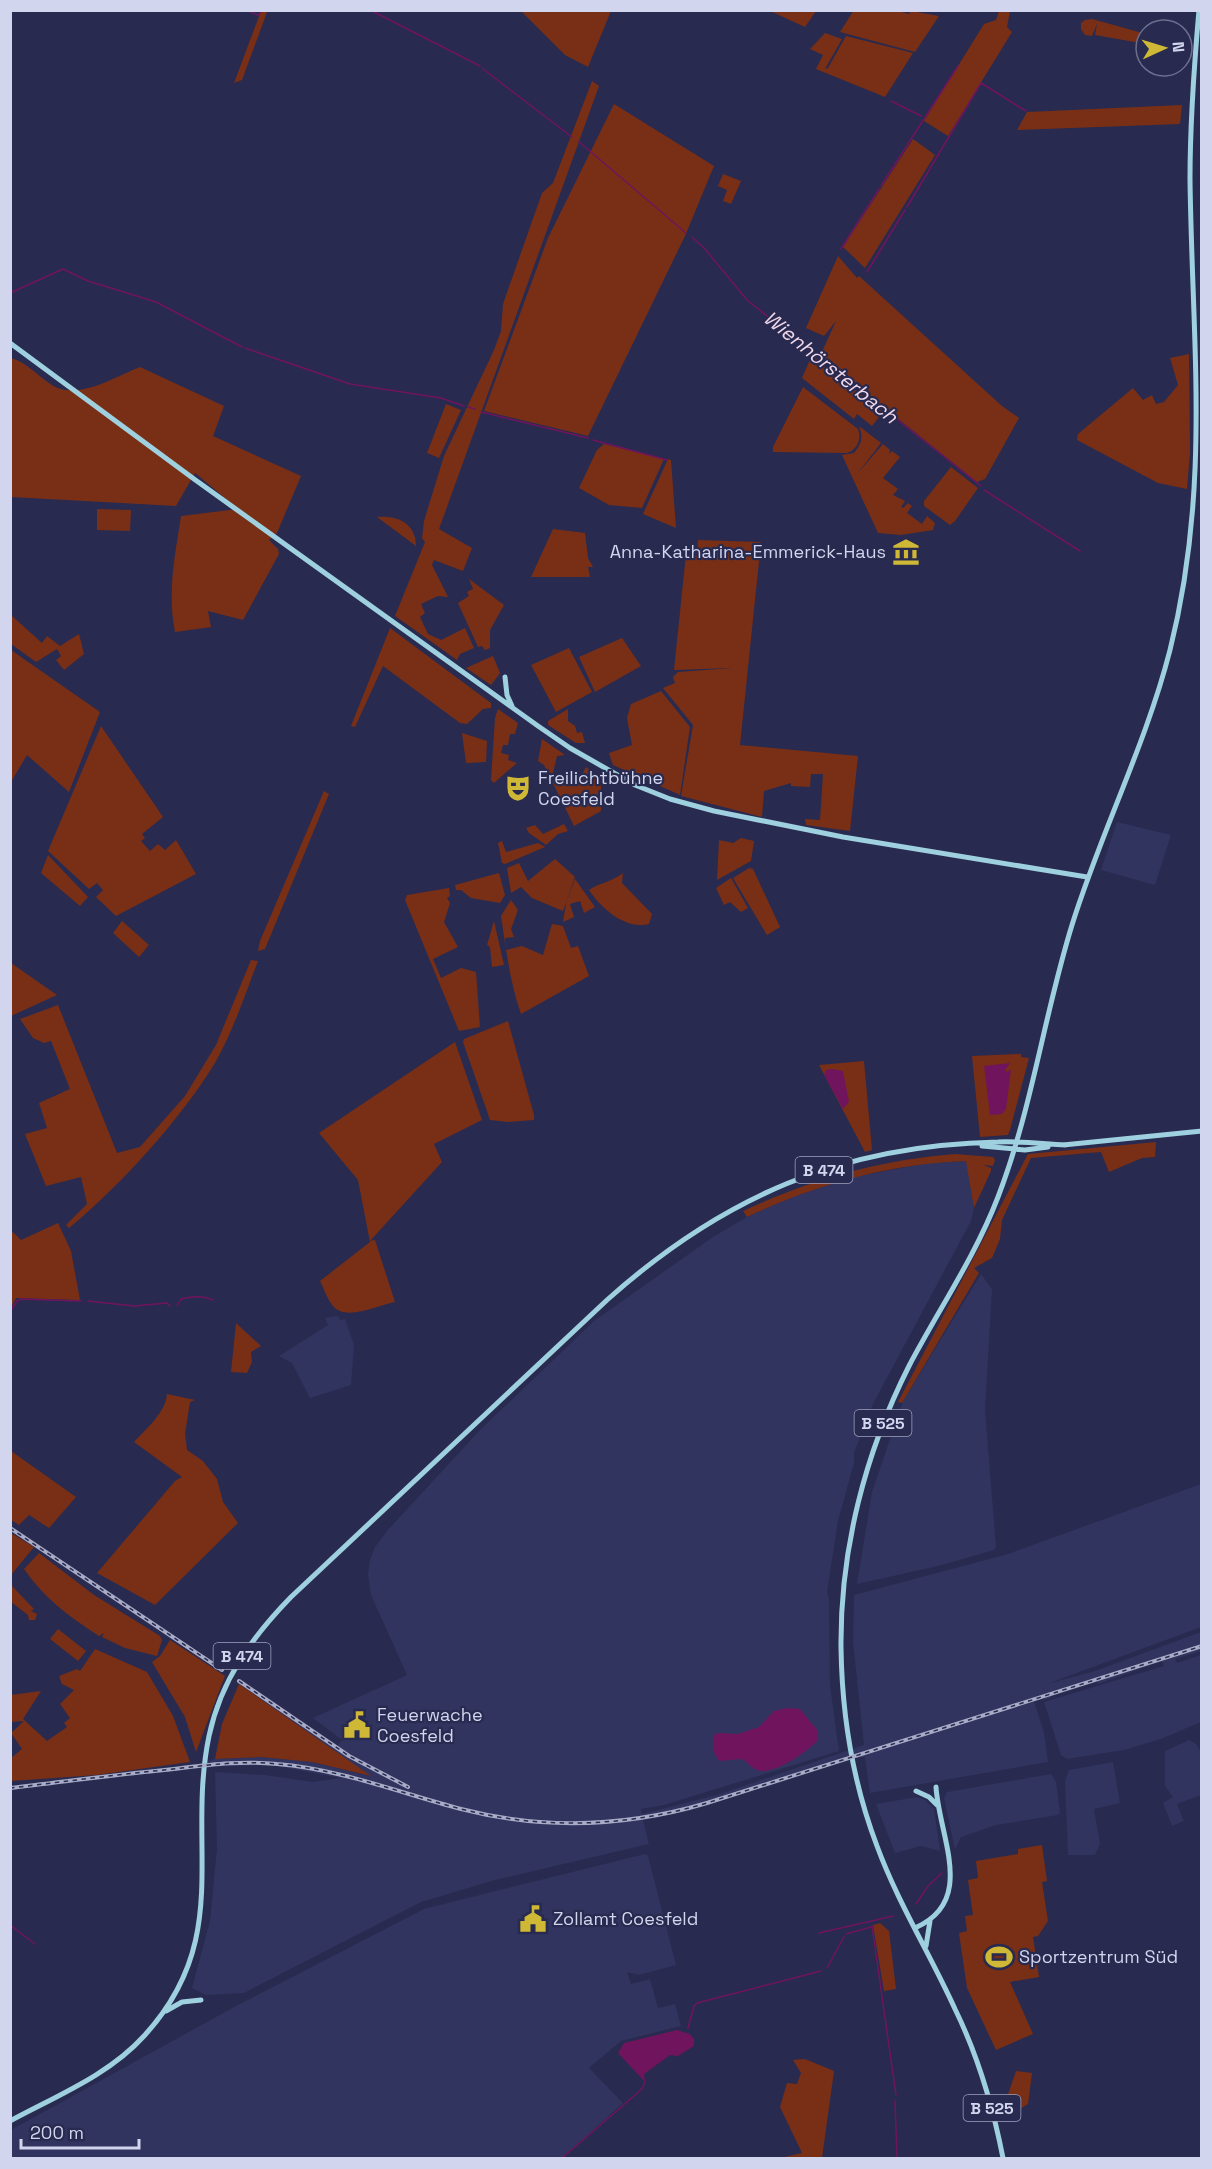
<svg xmlns="http://www.w3.org/2000/svg" width="1212" height="2169" font-family="'Space Grotesk',sans-serif">
<style>
.built{fill:#31345f}
.green{fill:#792f16}
.water{fill:#70155d}
.lines{fill:none;stroke-linecap:round;stroke-linejoin:round}
.stream{stroke:#70155d;stroke-width:1.5}
.major{stroke:#9ed0df;stroke-width:5}
.rail-casing{stroke:#a7abc6;stroke-width:4}
.rail{stroke:#282a4f;stroke-width:1.5;stroke-dasharray:4.5;stroke-linecap:butt}
.labels{text-anchor:middle;stroke-width:4.5;stroke-linejoin:round;paint-order:stroke}
.shield{fill:#282a4f;stroke:#9ea2be;stroke-width:1.5}
.shield-label{font-size:16px;font-weight:bold;fill:#d1d5ed}
.poi-label{font-size:18px;fill:#d1d5ed;stroke:#282a4f;text-anchor:start}
.water-label{font-size:20px;font-style:italic;fill:#f1d8e9;stroke:#282a4f}
</style>
<rect width="100%" height="100%" fill="#282a4f"/>
<path class="built" d="M1117,822l54,13 -16,50 -54,-15z
M967,1161l7,47 -3,13 -98,183 -19,49v10l-16,58 -11,71 2,8 1,85 9,66 -175,54 -23,4 1,5 75,-19 147,-50 -11,-103 1,-47 154,-41 193,-70v143l-154,57 48,-13 106,-39v19l-26,8 2,4 24,-8v67l-40,17 -37,11 -57,9 -6,-4 -17,-53 120,-36 -2,-5 -64,23 -1,-4 -47,15 1,3 -6,2 -1,-3 -10,4 10,32 4,29 -178,31 -5,-36h-8l-169,54 -45,9 6,24 -154,36 -74,22 -177,91 -38,2 -14,-7 18,-67 7,-73 -2,-76 50,3 48,7 28,-4 -70,-13 -49,1 -93,10v-4l68,-8 18,-5 46,-2 51,5 57,14 -131,-93 3,-4 96,67 5,-6 -29,-22 94,-43 -36,-80 -3,-21 2,-14 5,-13 12,-16 92,-100 115,-110 119,-84 34,-20 35,-16 62,-22 84,-16z
M981,1274l11,15 -7,121 11,137 -2,3 -56,16 -81,18 15,-92 31,-91z
M338,1316l2,4 5,-1 9,26 -3,40 -41,13 -18,-35 -13,-7 49,-31 -3,-7z
M1189,1740l7,4 5,8v43l-24,9 7,17 -12,5 -9,-23 10,-6 -8,-11v-35z
M1113,1762l7,41 -26,6 6,35 -5,11h-27l-3,-74 4,-11z
M1051,1774l5,8 4,30 -2,3 -62,10 -35,12 -6,13 -11,-52 3,-6z
M917,1797l8,3 9,9 6,42 -19,-5 -26,7 -19,-49z
M645,1854l3,2 28,109 -37,10 -12,-3 4,12 19,-5 8,29 17,-4 6,22 -60,15 -32,27 34,35 -61,55h-551v-28l225,-124 188,-97z"/>
<path class="green" d="M854,10l44,1 11,3 2,-3 28,5 -24,36 -75,-20z
M261,11h6l-1,4 -24,65 -8,3z
M521,11h90l-23,56 -23,-12z
M770,11h46l-11,16z
M999,11h11l-3,16 5,5 -64,104 -24,-15 60,-97 12,-4z
M1092,19l54,15v10l-51,-9 2,-11 -5,12 -7,-1 -4,-6v-6l4,-3z
M825,33l17,6 -17,30 3,-1 18,-32 67,17 -28,44 -69,-28 7,-14 -13,-6z
M592,81l7,5 -160,443 33,19 -9,23 -29,-11 -2,5 16,32 -10,-1 -17,8 4,9 -5,4 8,17 13,6 24,-12 9,20 -14,6 -3,6 -62,-44 30,-74 -3,-4 2,-17 20,-65 50,-106 7,-19 2,-27 39,-111 11,-10z
M614,104l100,62 -29,70 -97,200 -104,-25 64,-173z
M1182,105l-2,19 -163,6 10,-18z
M913,139l22,16 -70,113 -22,-21z
M723,174l18,7 -10,23 -8,-3 4,-11 -9,-4z
M838,256l19,22 2,-2 143,130 17,12 -34,61 -8,3 -157,-126 16,-35 -12,15 -18,-8z
M1189,354l1,98 -3,37 -29,-6 -81,-43 1,-6 55,-46 10,12 9,-5 4,9 8,-2 14,-17 -8,-27z
M812,355l71,57 -11,14 -15,-12 -3,5 -52,-41z
M10,358c15,3 27,17 39,25 26,20 65,-6 91,-16l84,39 -11,30 88,40 -24,57 -8,7 9,9 1,5 -36,66 -35,-9 3,16 -36,5c-8,-40 0,-76 6,-116l57,-7 -43,-36 -19,33 -165,-9z
M803,387l55,42c4,10 -1,21 -11,24l-74,-1v-5z
M446,404l15,6 -22,48 -12,-5z
M859,426l22,17 -24,31 26,-30 7,6 -1,4 3,-3 8,6 -17,21 15,11 -5,6 12,6 -4,6 2,1 5,-5 4,3 -5,7 15,11 5,-8 8,7 -2,7 -32,5 -23,-2 -36,-78 12,-2c7,-9 10,-15 5,-27z
M604,444l60,15 -22,49 -33,-3 -30,-17 18,-38z
M668,459l3,1 5,68 -33,-14z
M951,467l27,21 -23,33 -5,4 -26,-19v-5z
M97,509l34,1 -1,21 -33,-1z
M377,517c20,-2 39,6 39,29z
M553,529l32,4 3,25 5,9h-5l2,10h-59z
M698,540l63,2 -21,203 118,11 -8,75 -44,-6 -1,-6 15,1 3,-46h-12l-1,13 -19,-1v-3l-27,8 -2,26 -81,-21 12,-71 -30,-37 12,-5 -2,-6 5,-5 54,-4 -58,2 12,-116 11,1z
M469,579l35,26 -14,25v18l-5,2 -3,-4 -4,1 -20,-44 11,-7 -2,-4 6,-3z
M11,615l31,28 5,-7 13,10 19,-12 5,20 -20,16 -8,-10 5,-4 -4,-7 -21,13 -25,-18z
M390,628l101,75v5l-8,1 -16,15 -7,-1 -77,-57 -28,61 -4,-1z
M622,638l19,28 -46,26 -16,-35z
M569,648l23,44 -36,20 -25,-47z
M11,650l89,62 -31,80 -42,-37 -16,27z
M493,656l7,17 -9,12 -25,-17z
M661,691l29,36 -10,68 -67,-30 -4,-12 23,-8 -5,-27 4,-14z
M498,709l20,14 -3,11h-5l-2,11h-5l-2,8 8,2 -1,5 9,3 -23,20 -3,-3 4,-62z
M568,709v12l7,5 2,7 5,-1 3,11h-9l-28,-18v-4z
M101,726l62,91 -21,17 3,4 -4,3 9,10 8,-7 7,6 11,-10 20,34 -80,42 -20,-19 7,-7 -6,-7 -8,6 -41,-38z
M462,733l25,8 -1,21 -20,1z
M542,739l23,16 -8,1 -5,21 12,7h13l9,-17 11,8 4,12v24l-27,15 -30,-61 -6,-4z
M324,791l5,3 -64,155 -7,2 2,-10z
M564,824l4,7 -10,3 -12,11 -17,-12 -3,-5 9,-3 8,9z
M741,838l13,3 -3,20 -34,19 2,-40 14,3z
M502,841l4,11 32,-9 7,4 -40,17 -3,-1 -4,-20z
M48,855l40,42 -8,9 -39,-33z
M555,859l20,18 -12,34 -31,-13 -11,-11 -10,6 -4,-25 12,-5 9,18z
M749,868l4,1 27,58 -13,8 -34,-57z
M499,873l6,22 -5,8 -29,-5 -10,-8h-5l-1,-5z
M623,873l-1,10 30,31 -3,10c-24,6 -48,-16 -60,-34 12,-8 23,-8 34,-17z
M731,878l17,30 -7,4 -11,-10 -6,3 -8,-17z
M575,879l20,28 -11,6 -4,-12 -10,3 4,13 -11,5 3,-19z
M449,888l1,8 -3,2 3,5 -6,19 14,25 -25,12 8,19 20,-10 15,4 4,55 -21,4 -54,-131 2,-5z
M511,900l7,10 -7,19 3,8 -9,1 1,12 16,-4 21,9 9,-31 11,2 8,22 7,-2 11,30 -68,38c-11,-31 -15,-65 -20,-98z
M122,921l27,24 -10,12 -26,-24z
M494,921l10,44 -12,2 -2,-20 -3,-2z
M251,960l7,1c-13,34 -25,70 -43,102 -35,57 -94,122 -146,165l-3,-3 21,-21 -6,-27 -35,9 -21,-52 22,-6 -8,-25 31,-14 -19,-48 -7,2 -11,-5 -13,-19 38,-14 59,148 23,-6 45,-51 31,-51z
M10,963h1l46,32 -46,21z
M508,1021l26,94v5l-26,2 -18,-2 -27,-78 1,-3z
M455,1042l27,78 -48,24 8,18 -72,79 5,-1 20,62c-16,3 -48,19 -61,5 -6,-6 -10,-18 -14,-26l50,-39 -12,-62 -39,-47z
M1021,1054v3l8,1 -19,72 -2,5 -28,2 -8,-81z
M864,1061l8,89 -7,2 -46,-87z
M1156,1142l-1,15 -13,1 -33,14 -8,-20 -70,6 -29,62 -2,19 -8,19 -18,10 5,5 -77,130 -4,-1 130,-248z
M955,1154l38,3 2,3 -2,6 -10,-1 8,3v3l-17,37 -8,-47c-77,3 -149,23 -219,56l-4,-6c69,-32 137,-51 212,-57z
M58,1223l13,28 9,49 -64,-2 -5,10v-74l2,-2 8,8z
M236,1323l25,23 -10,6 1,10 -5,11 -16,-1z
M167,1394l28,6 -5,2 -5,32 2,16 16,11 14,18 6,23 15,21 -83,82 -58,-32 78,-92 7,-4 -48,-35c12,-13 32,-30 33,-48z
M11,1451l65,46 -27,31 -20,-13 -10,10 -8,-5z
M11,1533l23,14 -23,28z
M39,1553l55,42 66,41 2,4 -5,16 -32,-8 -23,-11 2,-4 -5,3c-30,-19 -55,-38 -75,-67z
M11,1585l23,24 -3,2 6,3 -2,6h-6l-1,-5 -17,-13z
M58,1629l28,22 -8,10 -28,-22z
M170,1640l55,36 -29,76 -11,-35 -33,-55 8,-6z
M95,1649l52,23 26,44 17,46 -93,13 -86,6v-23l11,-9 -11,-16 13,-12 -13,1v-27l30,-4 -18,28 24,22 20,-14 -3,-4 6,-5 -10,-14 14,-14 -12,-6 -3,-8 18,-7 3,2z
M239,1684l132,92 -59,-14 -51,-5 -46,2 7,-35z
M1042,1845l5,36 -5,1 6,39 -10,15 -5,1 6,40 -29,5 23,52 -37,16 -29,-62 -8,-55 8,-2 -2,-15 8,-1 -5,-35 10,-2 -2,-17 42,-7v-5z
M880,1923l9,8 7,58 -12,2 -11,-66z
M805,2059l29,12 -12,87h-42l22,-5 -22,-46 7,-24 10,1 4,-11 -8,-13z
M1016,2071l16,2 -4,31 -8,5 -12,-3 -2,-6z"/>
<path class="water" d="M1010,1063l-4,6v3l5,-2 -5,39 -4,5 -12,1 -6,-49z
M832,1069l11,2 6,31 -6,7 -19,-34 2,-5z
M787,1708l13,1 18,22 -1,10c-10,11 -44,35 -60,29 -6,-2 -9,-8 -15,-11l-23,2 -5,-9v-17l4,-2 20,1 21,-7 15,-16z
M677,2030l13,4 4,5v7l-16,10 -8,-1 -26,19 1,8 -27,-29 6,-10z"/>
<g class="lines">
<path class="stream" d="M246,10l12,5 5,-5
M370,10l110,56
M483,69l89,68
M891,101l30,15
M578,141l108,92
M881,186l77,-120
M907,207l74,-124 45,28
M692,237l13,12 42,51 234,186
M841,249l38,-60
M867,272l38,-62
M10,293l53,-24 25,12 68,21 86,45
M245,348l105,36 91,14 23,8
M468,407l7,2
M481,412l107,26
M593,440l74,20
M984,490l96,61
M88,1301l46,5 33,-3 3,3
M177,1306l4,-7c11,-3 21,-4 32,1
M10,1312l7,-11 4,-2 60,2
M916,1904l12,-18 14,-13
M876,1920l17,-4
M10,1925l25,19
M872,1926l24,169
M819,1933l57,-13
M846,1934l25,-7
M827,1968l17,-31
M688,2028l6,-22 3,-3 124,-32
M895,2101l2,57
M562,2158l80,-69 3,-7"/>
<path class="major" d="M10,343l184,136 344,247 32,22 65,37 35,14 44,12 129,26 244,40
M505,677l2,18 5,11
M1063,1145l139,-14
M982,1146l43,4 23,-3
M916,1791l13,6 8,8
M915,1928c62,-27 24,-91 21,-141
M926,1946l4,-25
M166,2011l16,-9 19,-2
M10,2121c46,-25 99,-46 134,-85 90,-98 42,-189 65,-300 12,-56 43,-99 82,-139l316,-297c115,-103 235,-155 391,-158 23,-1 45,2 68,3
M1003,2158c-10,-51 -25,-102 -48,-149 -25,-55 -57,-106 -78,-163 -24,-63 -35,-131 -36,-198 -1,-98 24,-195 68,-282 30,-57 66,-109 89,-169 34,-88 46,-182 74,-272 29,-93 74,-181 98,-275 41,-163 22,-307 20,-471 0,-56 4,-112 9,-169"/>
<defs>
<path id="rail" d="M10,1528l212,142
M239,1681l110,75 59,31
M10,1788c52,-6 103,-13 154,-18 37,-4 75,-10 113,-6 63,5 123,29 184,45 82,21 165,18 246,-6l495,-157"/>
</defs>
<use href="#rail" class="rail-casing"/>
<use href="#rail" class="rail"/>
</g>
<defs>
<symbol id="museum-bare" viewBox="-9 -9 18 18"><path d="M0-6L6-3V-2H-6V-3ZM-5-1h2V3h-2ZM-1-1h2V3h-2ZM3-1h2V3H3ZM-6 4H6V6H-6Z" fill="#d0b837" stroke="#282a4f" stroke-width="2.5" paint-order="stroke"/></symbol>
<symbol id="theatre-bare" viewBox="-9 -9 18 18"><path d="M-5-5.5Q0-4 5-5.5V0Q5 5 0 6Q-5 5-5 0ZM-3.3-2.5H-1v1.5H-3.3ZM1-2.5H3.3v1.5H1ZM-2.8 1Q0 5.5 2.8 1Z" fill="#d0b837" stroke="#282a4f" stroke-width="2.5" paint-order="stroke"/></symbol>
<symbol id="civic-bare" viewBox="-9 -9 18 18"><path d="M-.6-6.5H3V-4.5H.6V-3L4-1V1h2V6H-6V1h2V-1L-.6-3ZM-1.2 2.5V6h2.4V2.5Z" fill="#d0b837" stroke="#282a4f" stroke-width="2.5" paint-order="stroke"/></symbol>
<symbol id="stadium-bare" viewBox="-9 -9 18 18"><path d="M0-5a6.5 5 0 1 0 0 10a6.5 5 0 1 0 0-10ZM-3.5-1.8h7v3.6h-7Z" fill="#d0b837" stroke="#282a4f" stroke-width="2.5" paint-order="stroke"/></symbol>
</defs>
<g fill-rule="evenodd">
<use href="#museum-bare" x="887" y="533" width="38" height="38"/>
<use href="#theatre-bare" x="499" y="769" width="38" height="38"/>
<use href="#civic-bare" x="338" y="1706" width="38" height="38"/>
<use href="#civic-bare" x="514" y="1900" width="38" height="38"/>
<use href="#stadium-bare" x="980" y="1938" width="38" height="38"/>
</g>
<g class="labels">
<g class="shield">
<rect x="795.5" y="1157" width="57" height="26" rx="4.5"/>
<rect x="854.5" y="1410" width="57" height="26" rx="4.5"/>
<rect x="213.5" y="1643" width="57" height="26" rx="4.5"/>
<rect x="963.5" y="2095" width="57" height="26" rx="4.5"/>
</g>
<g class="shield-label">
<text x="824" y="1176">B 474</text>
<text x="883" y="1429">B 525</text>
<text x="242" y="1662">B 474</text>
<text x="992" y="2114">B 525</text>
</g>
<g class="poi-label">
<text x="886" y="558" text-anchor="end">Anna-Katharina-Emmerick-Haus</text>
<text x="538" y="784">Freilichtbühne<tspan x="538" dy="21">Coesfeld</tspan></text>
<text x="377" y="1721">Feuerwache<tspan x="377" dy="21">Coesfeld</tspan></text>
<text x="553" y="1925">Zollamt Coesfeld</text>
<text x="1019" y="1963">Sportzentrum Süd</text>
</g>
<g class="water-label">
<text transform="translate(831 367) rotate(39)" y="7">Wienhörsterbach</text>
</g>
</g>
<rect width="1212" height="2169" fill="none" stroke="#d1d5ed" stroke-width="24"/>
<g transform="translate(1164 48) rotate(86)"><circle r="28" fill="#282a4f" stroke="#6c6e8e" stroke-width="1.5"/>
<path d="M0-4.5L10 22L0 15L-10 22Z" fill="#d0b837"/>
<text y="-9" font-size="16" font-weight="bold" text-anchor="middle" fill="#d1d5ed">N</text>
</g>
<path d="M21 2139v9h118v-9" fill="none" stroke="#d1d5ed" stroke-width="3"/>
<text x="30" y="2139" font-size="18" fill="#d1d5ed" stroke="#282a4f" stroke-width="4.5" paint-order="stroke">200 m</text>
</svg>
